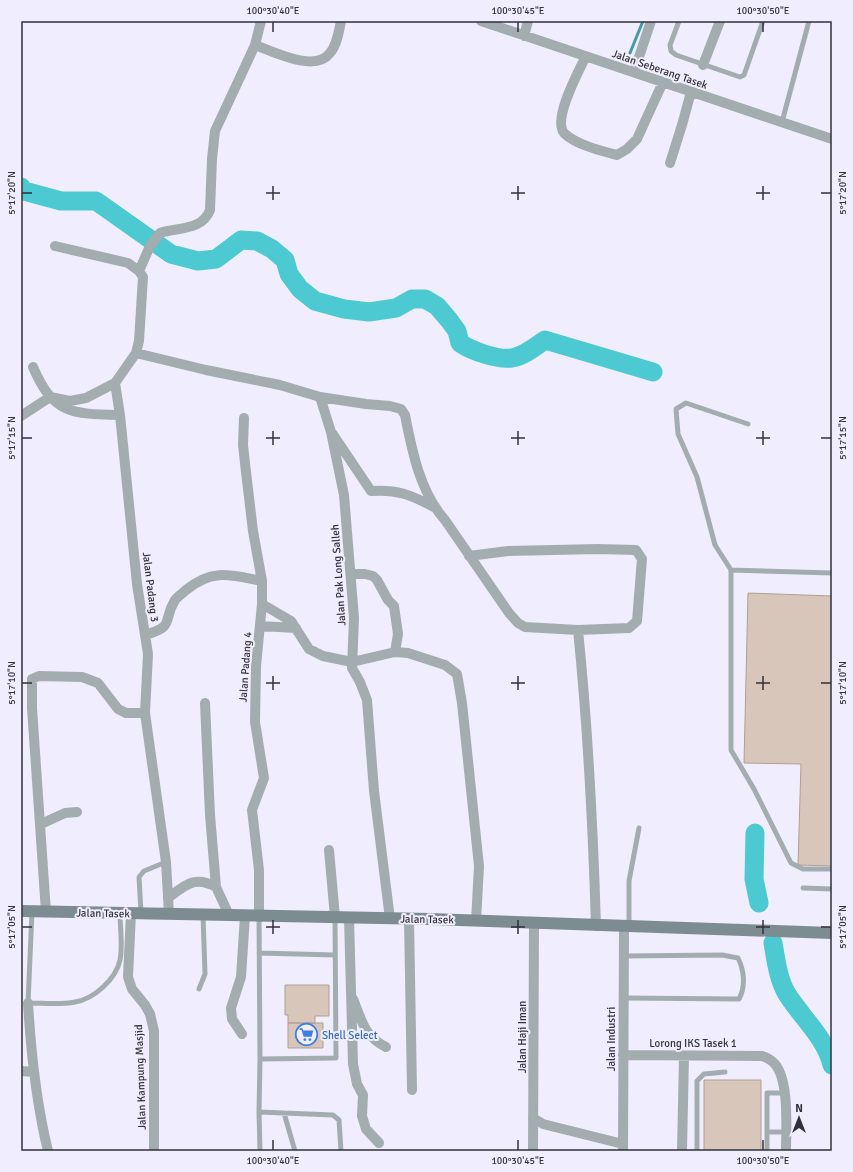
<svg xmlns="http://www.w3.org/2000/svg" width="853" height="1172" font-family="Signika,sans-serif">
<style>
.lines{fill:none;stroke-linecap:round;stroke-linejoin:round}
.stream{stroke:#449ba3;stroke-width:3}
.river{stroke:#4cc9d1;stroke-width:19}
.building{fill:#d7c6b9;stroke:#b09f93}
.lane{stroke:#a3adb0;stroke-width:5}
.street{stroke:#a3adb0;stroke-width:10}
.secondary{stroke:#7d8c90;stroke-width:12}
.ticks{fill:none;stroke:#323139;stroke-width:1.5}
.labels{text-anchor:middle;stroke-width:4;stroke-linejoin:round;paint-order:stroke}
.street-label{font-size:11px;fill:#323139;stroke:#f0eefe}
.shop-label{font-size:11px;fill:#366cbe;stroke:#f0eefe;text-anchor:start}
.neatline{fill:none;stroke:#323139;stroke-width:1.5}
.ticks-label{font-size:10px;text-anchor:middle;fill:#323139}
</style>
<rect width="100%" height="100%" fill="#f0eefe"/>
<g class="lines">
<path class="stream" d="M630,53l13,-32"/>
<path class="river" d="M21,187l3,4 37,10h35l75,53 27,7 18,-2 25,-19 16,1 15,8 13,11 4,14 11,15 15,12 29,8 25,3 27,-4 16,-9h13l12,7 12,14 8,11 3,12c12,8 37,17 52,15 12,-2 23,-11 33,-18l108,32
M755,833l-1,46 5,24
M773,943c3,17 5,36 14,51 15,24 38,43 45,71"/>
</g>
<path class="building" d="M748,593l84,3v270l-34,-1 3,-101 -57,-1z
M285,985h44v31h-14v7h-27v-8h-3z
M288,1023h35v25h-35z
M704,1080h57v71h-57z"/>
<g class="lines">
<path class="lane" d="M679,21l-9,24 1,6 5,4 64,22 4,-2 19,-54
M782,122l27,-101
M748,424l-62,-21 -10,6 2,25 19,43 18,68 16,25v180l23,39 37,74 12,6h29
M731,570l101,3
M803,888l29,1
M32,912l-4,91c15,0 32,2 47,-1 19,-3 41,-23 45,-42 3,-14 0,-32 0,-47
M141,912l-2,-35 5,-6 22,-9
M259,916l1,143 76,-1 -1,-140
M629,926v-45l10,-53
M259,953l76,2
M199,989l6,-15 -2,-59
M623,998l116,1c7,-13 5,-29 -1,-41l-16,-3 -98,1
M259,1112l74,3 6,5 2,31
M284,1113l11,38
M767,1132h19
M260,1151l-1,-39 1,-53
M697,1151v-70l7,-7 21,-2
M767,1151v-58h17"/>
<path class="street" d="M481,21l351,118
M524,36l4,-15
M255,45c19,7 60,28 75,8 7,-8 9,-22 11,-32
M586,56c-7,15 -35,65 -21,78 12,11 37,17 52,21l10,-6 10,-10 26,-57
M703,65l17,-44
M634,72l17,-51
M670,163l12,-38 9,-33
M55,246l73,17 11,8 4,6 -4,64 -3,12 -21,30 5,32 17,169 11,70 -3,59 21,149 3,52
M139,271l11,-25 10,-13c18,-6 42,-2 50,-23l2,-51 3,-28 40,-86 6,-24
M136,353l70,17 74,15 40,12 46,7 24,2 11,3 4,6c7,36 15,77 40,105l64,93 9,10 7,4 53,3c10,98 15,197 18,296
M33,367c20,47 39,47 87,48
M320,397l11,35 13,63 10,123 -2,50 8,14 7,18 7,91 16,128
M21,416l29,-19 20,4 16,-3 29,-15
M244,418l-1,27 3,27 7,59 9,50v23l-6,62 -1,56 9,56 -12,32 7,60v46
M332,433l39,58c26,-2 40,4 63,16
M469,556l39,-5 90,-2 38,1 6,9 -5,62 -8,7 -51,2
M351,574h14l8,2 4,4 11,20 6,6 4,28 -3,18
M262,604l29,17 18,28 14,7 29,6 43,-10 13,1 37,12 12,9 5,29 17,163 -3,55
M260,626l36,2
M145,635c31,-9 17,-14 30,-35 2,-3 8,-7 11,-10 27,-22 45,-15 76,-9
M205,703l5,112 6,72 13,28
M41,824l24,-11 12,-1
M329,850l6,67
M168,898c17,-13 27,-23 48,-11
M46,912l-14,-204v-29l7,-3 43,1 16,6 20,26 8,4h19
M131,913l-3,64 4,12 13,16 5,9 4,17v120
M349,918l4,146 4,20 6,11 -1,21 4,13 13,14
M409,919l3,171
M353,999c9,22 11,37 33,48
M28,1003c3,51 8,99 20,148
M242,1034l-10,-15 -1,-11 10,-31 4,-61
M623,1055l139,1c3,1 8,3 11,6 17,15 13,68 13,89
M21,1071l12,1
M533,1118l10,6 80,20
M533,1151l1,-227
M623,1151l1,-224
M682,1151l2,-95"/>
<path class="secondary" d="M21,911l409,8 402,14"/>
</g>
<path class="ticks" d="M273,22v10M518,22v10M763,22v10M273,186v14M518,186v14M763,186v14M22,193h10M266,193h14M511,193h14M756,193h14M821,193h10M273,431v14M518,431v14M763,431v14M22,438h10M266,438h14M511,438h14M756,438h14M821,438h10M273,676v14M518,676v14M763,676v14M22,683h10M266,683h14M511,683h14M756,683h14M821,683h10M273,920v14M518,920v14M763,920v14M22,927h10M266,927h14M511,927h14M756,927h14M821,927h10M273,1140v10M518,1140v10M763,1140v10"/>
<defs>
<symbol id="supermarket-ring" viewBox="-11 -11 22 22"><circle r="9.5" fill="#f0eefe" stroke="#3f7fe0" stroke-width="1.5"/><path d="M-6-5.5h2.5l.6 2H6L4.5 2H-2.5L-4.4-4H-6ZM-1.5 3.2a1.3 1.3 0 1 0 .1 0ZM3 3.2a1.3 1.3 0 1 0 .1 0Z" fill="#3f7fe0"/></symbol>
</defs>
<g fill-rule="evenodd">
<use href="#supermarket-ring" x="294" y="1022" width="25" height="25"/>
</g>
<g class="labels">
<g class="street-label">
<text transform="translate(660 69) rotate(19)" y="4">Jalan Seberang Tasek</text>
<text transform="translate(338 575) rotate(-94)" y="4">Jalan Pak Long Salleh</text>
<text transform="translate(151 587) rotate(83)" y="4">Jalan Padang 3</text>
<text transform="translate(245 667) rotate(-86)" y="4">Jalan Padang 4</text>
<text transform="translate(103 913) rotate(1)" y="4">Jalan Tasek</text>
<text transform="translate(427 919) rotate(1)" y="4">Jalan Tasek</text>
<text transform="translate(522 1037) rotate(-90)" y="4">Jalan Haji Iman</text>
<text transform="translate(611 1039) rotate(-90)" y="4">Jalan Industri</text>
<text x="693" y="1047">Lorong IKS Tasek 1</text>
<text transform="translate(140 1077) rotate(-92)" y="4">Jalan Kampung Masjid</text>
</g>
<g class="shop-label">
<text x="322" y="1039">Shell Select</text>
</g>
</g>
<rect width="853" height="1172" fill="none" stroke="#f0eefe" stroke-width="44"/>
<g transform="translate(799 1118)" stroke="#f0eefe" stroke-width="3" paint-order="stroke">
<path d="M0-3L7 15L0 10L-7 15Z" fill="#323139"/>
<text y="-6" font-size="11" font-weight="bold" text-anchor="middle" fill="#323139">N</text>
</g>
<rect x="22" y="22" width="809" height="1128" class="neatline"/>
<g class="ticks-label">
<text x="273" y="14">100°30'40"E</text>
<text x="518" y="14">100°30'45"E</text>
<text x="763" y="14">100°30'50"E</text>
<text transform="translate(11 193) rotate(-90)" y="4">5°17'20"N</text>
<text transform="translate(842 193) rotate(-90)" y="4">5°17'20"N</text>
<text transform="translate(11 438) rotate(-90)" y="4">5°17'15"N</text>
<text transform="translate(842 438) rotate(-90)" y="4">5°17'15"N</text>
<text transform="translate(11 683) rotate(-90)" y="4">5°17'10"N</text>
<text transform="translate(842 683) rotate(-90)" y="4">5°17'10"N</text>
<text transform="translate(11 927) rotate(-90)" y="4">5°17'05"N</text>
<text transform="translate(842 927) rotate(-90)" y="4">5°17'05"N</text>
<text x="273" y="1164">100°30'40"E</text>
<text x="518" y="1164">100°30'45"E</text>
<text x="763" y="1164">100°30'50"E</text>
</g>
</svg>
